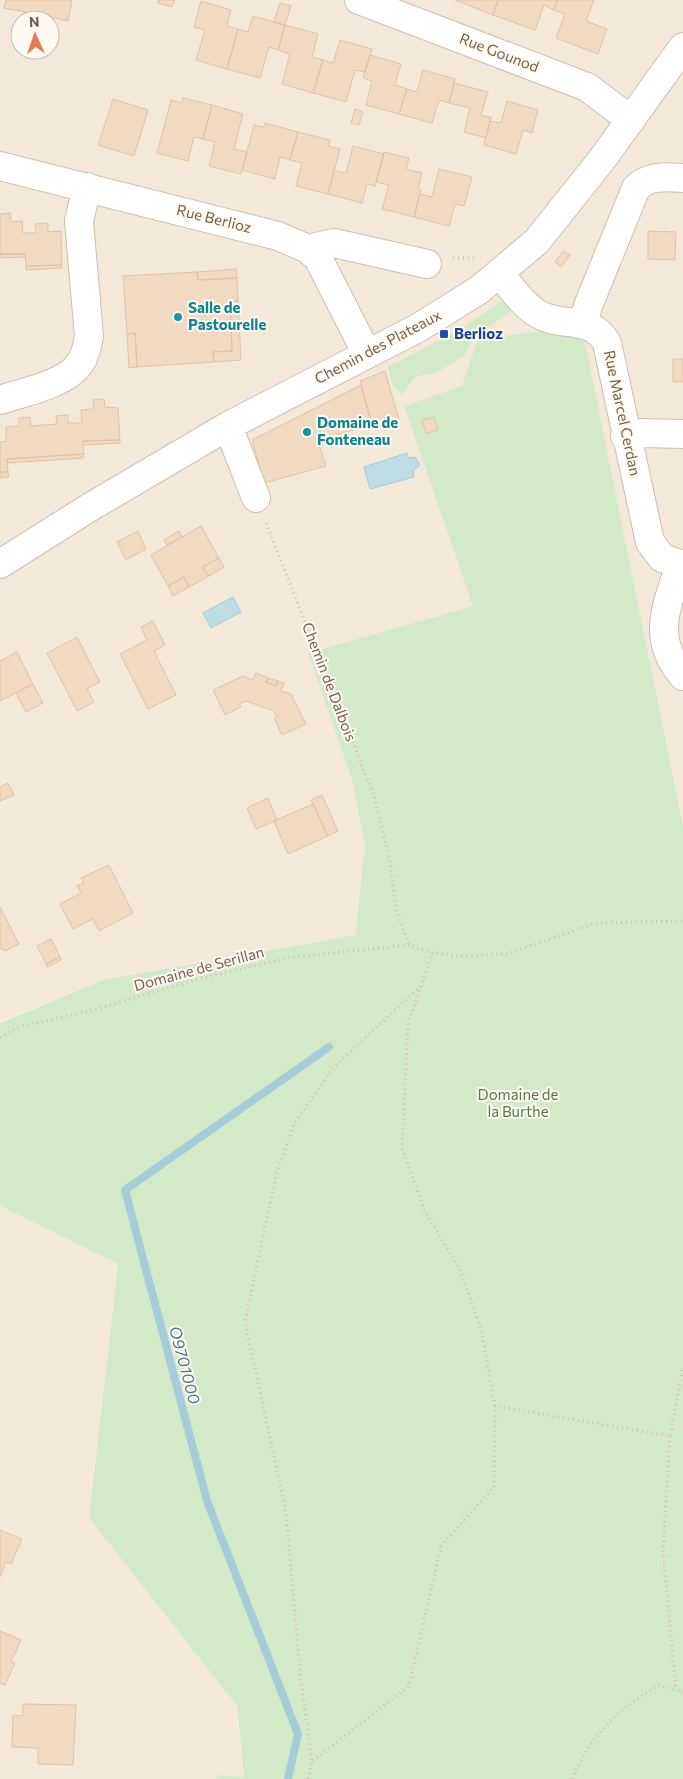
<svg xmlns="http://www.w3.org/2000/svg" width="683" height="1779" font-family="Commissioner,sans-serif">
<style>
.residential{fill:#f4e9d9;fill-rule:evenodd}
.green{fill:#d3eac8}
.water{fill:#bedde6;stroke:#a5ccd8}
.lines{fill:none;stroke-linecap:round;stroke-linejoin:round}
.stream{stroke:#a5ccd8;stroke-width:8}
.building{fill:#f1d9c2;stroke:#e3c1a3}
.minor-casing{stroke:#cebfaf;stroke-width:30}
.path{stroke:#d7bca5;stroke-width:3;stroke-dasharray:1 4;stroke-linecap:butt}
.minor{stroke:#fff;stroke-width:28}
.culture-dot{fill:#0f9aa8;stroke:#fffaf1;stroke-width:2}
.transit-dot{fill:#1a4fb4;stroke:#fffaf1;stroke-width:2}
.labels{text-anchor:middle;stroke-width:4;stroke-linejoin:round;paint-order:stroke}
.street-label{font-size:15px;fill:#775f4d;stroke:#fffaf1}
.culture-label{font-size:15px;font-weight:bold;fill:#0d838f;stroke:#fffaf1;text-anchor:start}
.transit-label{font-size:15px;font-weight:bold;fill:#164399;stroke:#fffaf1;text-anchor:start}
.park-label{font-size:15px;fill:#517c45;stroke:#fffaf1}
.water-label{font-size:16px;font-style:italic;fill:#477a8a;stroke:#fffaf1}
</style>
<rect width="100%" height="100%" fill="#fcf7ea"/>
<path class="residential" d="M0,0h683v826l-99,-482 -179,62 69,200 -166,47 44,127 13,65 -10,90 -252,45 -103,42zM20,20h30v30h-30z
M0,1206l118,58 -29,254 148,188 7,71 -27,-2 -1,4h-216z"/>
<path class="green" d="M505,299l10,10 -42,29 -9,18 -28,17 -21,4 -13,18 -10,-11 -4,-17 69,-36z
M574,327l11,16 98,483v953h-467l1,-4 27,2 -7,-71 -148,-188 29,-254 -118,-58v-183l103,-43 252,-45 10,-90 -13,-65 -44,-127 165,-47 -69,-200 58,-20 16,-47z"/>
<path class="water" d="M407,453l2,5 6,-1 5,8 -7,6 1,6 -44,12 -6,-22z
M233,597l8,15 -30,16 -8,-15z"/>
<g class="lines">
<path class="stream" d="M288,1779l10,-45 -91,-233 -82,-311 204,-143"/>
</g>
<path class="building" d="M6,0h66l-4,21 -22,-5 -1,3 -21,-4 1,-3 -21,-4z
M159,0h16l-3,7 -14,-4z
M455,0h43l-5,15z
M498,0h59l-3,10 -10,-5 -9,25 -42,-15z
M557,0h37l-8,21 21,8 -9,25 -42,-16 9,-24 -11,-4z
M201,1l30,9 -4,16 11,3 -11,40 -31,-9 9,-30 -11,-3z
M280,3l11,3 -6,19 -11,-3z
M253,16l32,9 -7,25 -9,-3 -9,31 -33,-9 11,-40 10,3z
M285,25l33,9 -6,23 11,3 -10,33 -31,-9 8,-30 -12,-4z
M340,40l32,9 -7,23 -10,-2 -9,32 -33,-9 10,-33 10,3z
M370,55l31,9 -6,21 12,4 -8,25 -33,-9 6,-24 -9,-3z
M423,70l32,9 -6,24 -10,-3 -7,23 -33,-9 8,-25 10,3z
M454,83l34,9 -7,23 10,3 -5,20 -22,-6 6,-24 -21,-5z
M183,98l29,7 -9,34 -9,-2 -6,24 -31,-8 14,-53 11,3z
M113,99l35,11 -14,46 -36,-11z
M507,101l31,9 -6,23 -9,-3 -7,24 -32,-9 6,-24 11,2z
M212,105l31,9 -9,35 13,3 -6,22 -32,-8 6,-24 -12,-3z
M355,109l8,3 -4,13 -8,-2z
M265,123l33,9 -8,28 -10,-3 -5,22 -33,-9 12,-45 10,2z
M298,132l32,8 -2,6 12,3 -12,45 -32,-8 6,-23 -12,-3z
M353,146l31,8 -9,32 -8,-2 -5,19 -34,-9 6,-24 12,3z
M384,152l25,6 -3,11 16,4 -4,16 3,1 -7,27 -32,-8 7,-24 -13,-3z
M439,169l33,8 -8,29 -9,-2 -6,22 -35,-9 6,-23 12,3z
M10,213l1,9 11,-1 1,12h13l-1,-9 13,-1v9l13,-1 1,34 -36,1 -1,-12h-25v-40z
M648,231l28,1 -1,28 -27,-1z
M563,251l7,4 -9,12 -6,-5z
M0,254h25v3l-25,1z
M62,265v3l-36,2v-4z
M236,269l1,9 -39,2 -1,-8z
M197,272l1,8 39,-2 1,23h-8l2,50 -19,1 1,10 -77,5 -2,-34 -8,1 -4,-58z
M230,301h8l3,59 -27,2 -1,-10 19,-1z
M135,333l2,34 -8,1 -2,-34z
M673,359h10v23h-10z
M385,371l14,49 -26,7 -13,-46z
M361,385l10,39 -53,17 8,25 -62,17 -12,-43z
M104,399l1,8 13,1 2,32 -37,1 1,13 -77,5 1,13h-8v-30l6,-1v-14l13,-1v-8l11,-1 1,9 26,-2 -1,-8 12,-1v8h14l-1,-13 13,-1 -1,-9z
M434,417l4,13 -12,3 -4,-13z
M120,440v3l-37,2v-4z
M84,454l-1,4 -76,5v-4z
M0,472h8l1,5 -9,1z
M201,526l18,32 -17,9 7,9 -20,11 -5,-10 -16,9 -17,-31z
M138,531l8,18 -20,11 -9,-18z
M179,531l3,6 -15,8 -3,-5z
M219,558l5,9 -15,9 -7,-9z
M184,577l5,10 -16,9 -5,-10z
M153,621l12,24 -11,6 22,44 -28,14 -28,-55 27,-14 -6,-13z
M77,637l23,45 -13,7 7,13 -17,9 -30,-58z
M17,652l16,32 -33,17v-40z
M256,673l12,5 -2,4 10,4 2,-5 6,2 -3,8 10,3 15,30 -24,11 -8,-17 3,-1 -3,-6 -28,-10 -7,3 2,3 -16,8 -12,-25 30,-14 10,4z
M268,678l10,3 -2,5 -10,-4z
M33,684l10,19 -17,9 -10,-19z
M8,783l6,12 -14,6v-14z
M322,795l16,36 -10,5 -17,-36z
M268,798l9,22 -21,9 -9,-21z
M313,804l15,32 -40,18 -14,-33z
M109,865l24,48 -34,18 -6,-12 -20,10 -13,-25 21,-11 -4,-7 7,-3 -3,-5z
M0,907l19,37 -14,7 -5,-3z
M51,939l9,18 -14,7 -9,-18z
M60,957l1,3 -14,7 -1,-3z
M0,1530l22,9 -11,25 -5,-2 -6,15z
M0,1631l21,9 -10,22 4,1 -10,22 -5,-2z
M23,1704l53,1 -3,60 -35,-1v-16l-26,-1 1,-32 10,1z"/>
<g class="lines">
<defs>
<path id="minor" d="M359,0l228,87 44,33
M0,166l278,70 30,13 10,9 49,96
M308,249l26,-6 93,21
M500,274c11,13 23,31 38,40 24,14 52,0 69,29l43,199 12,16 21,7
M583,324l5,-18 48,-118c13,-13 30,-11 47,-10
M0,400c23,-8 59,-14 76,-32 9,-9 11,-21 13,-32l-10,-115 8,-34
M228,426l28,72
M625,436l17,-3 41,1
M0,564l92,-58 136,-80 190,-98 61,-38 58,-49 66,-83 80,-111
M680,566c-14,41 -29,73 3,110"/>
</defs>
<use href="#minor" class="minor-casing"/>
<path class="path" d="M453,258h21
M266,523l108,273 16,65 6,49 13,35
M433,953l-25,70 -6,125 23,64 34,56 22,60 14,78 175,30 13,-70
M0,1037l21,-11 69,-15 112,-33 91,-21 116,-12 24,8 28,3 46,-2 88,-31 88,-2
M670,1436l-7,114 13,140
M313,1761l96,-75 32,-140 53,-59 1,-81
M308,1779l4,-17 -12,-89 -14,-161 -41,-190 32,-151 18,-49 39,-55 87,-81
M572,1779c16,-41 49,-73 87,-94l24,7"/>
<use href="#minor" class="minor"/>
</g>
<g class="culture-dot">
<circle cx="178" cy="317" r="5"/>
<circle cx="307" cy="432" r="5"/>
</g>
<rect class="transit-dot" x="439" y="329" width="10" height="10" rx="2.5"/>
<g class="labels">
<g class="street-label">
<text transform="translate(499 53) rotate(21)" y="5">Rue Gounod</text>
<text transform="translate(214 219) rotate(14)" y="5">Rue Berlioz</text>
<text transform="translate(378 347) rotate(-28)" y="5">Chemin des Plateaux</text>
<text transform="translate(622 413) rotate(78)" y="5">Rue Marcel Cerdan</text>
<text transform="translate(329 682) rotate(69)" y="5">Chemin de Dalbois</text>
<text transform="translate(199 969) rotate(-15)" y="5">Domaine de Serillan</text>
</g>
<g class="culture-label">
<text x="188" y="313">Salle de<tspan x="188" dy="17">Pastourelle</tspan></text>
<text x="317" y="428">Domaine de<tspan x="317" dy="17">Fonteneau</tspan></text>
</g>
<g class="transit-label">
<text x="454" y="339">Berlioz</text>
</g>
<g class="park-label">
<text x="518" y="1100">Domaine de<tspan x="518" dy="17">la Burthe</tspan></text>
</g>
<g class="water-label">
<text transform="translate(185 1365) rotate(75)" y="6">O9701000</text>
</g>
</g>
<g transform="translate(35 35) rotate(357)"><circle r="24" fill="#fffaf1" stroke="#c9bcaf"/>
<path d="M0-4L9 19L0 12L-9 19Z" fill="#e27e53"/>
<text y="-8" font-size="14" font-weight="bold" text-anchor="middle" fill="#775f4d">N</text>
</g>
</svg>
